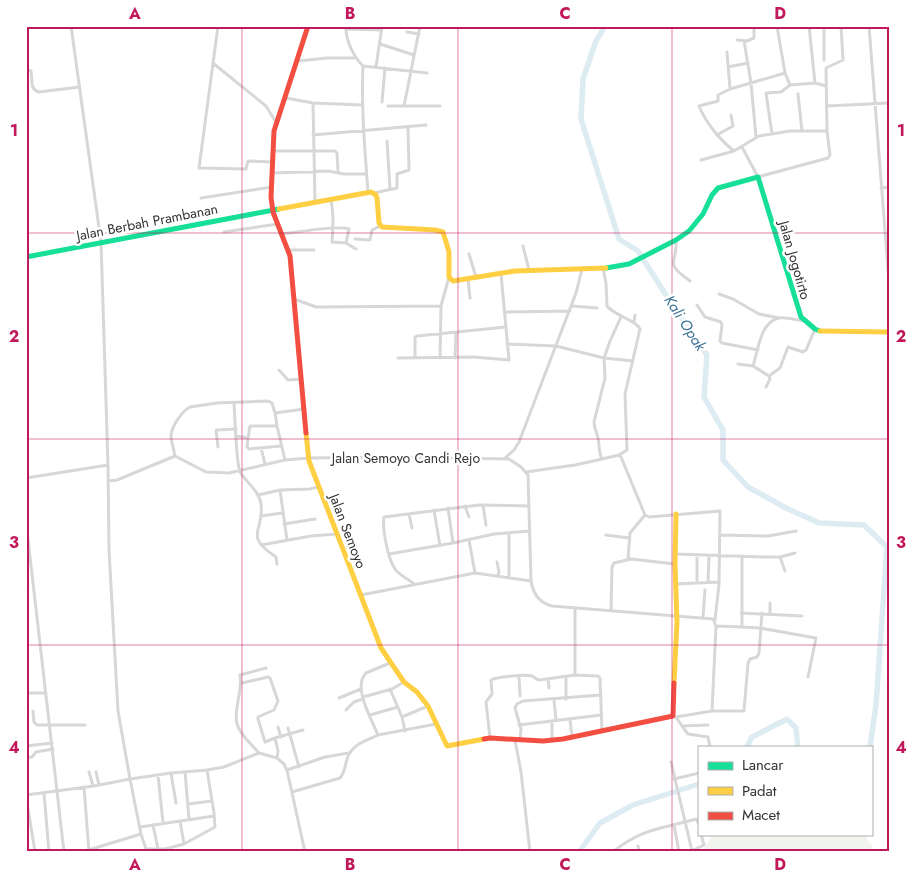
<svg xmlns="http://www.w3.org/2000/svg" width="915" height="878" font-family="Jost,sans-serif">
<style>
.green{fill:#f1f5ed}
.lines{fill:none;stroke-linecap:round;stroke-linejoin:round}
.river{stroke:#ddebf3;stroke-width:5.5}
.street{stroke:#d7d7d7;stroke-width:3}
.fast{stroke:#16e098;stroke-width:5}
.slow{stroke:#ffcf43;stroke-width:5}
.jam{stroke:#f24e42;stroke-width:5}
.grid{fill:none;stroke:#c2185b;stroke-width:1;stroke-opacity:0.55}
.labels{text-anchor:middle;stroke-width:5;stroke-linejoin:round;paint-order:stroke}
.street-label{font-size:14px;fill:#333;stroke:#fff}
.water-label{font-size:15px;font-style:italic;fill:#3f7597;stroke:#fff}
.neatline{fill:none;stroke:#c2185b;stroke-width:2}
.grid-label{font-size:16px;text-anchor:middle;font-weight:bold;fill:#c2185b}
</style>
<rect width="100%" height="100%" fill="#fff"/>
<path class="green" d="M714,834h150l12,18h-180l9,-5z"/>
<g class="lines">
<path class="river" d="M605,26l-9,15 -13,38 -2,40 38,120 19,12 33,52 36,52 -3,42 19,33v30l25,27 38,21 33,15 45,2 23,22 -11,158 -6,42
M747,747l5,-10 35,-18 9,9 2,19
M579,852l21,-29 33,-18 66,-21"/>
<path class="street" d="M71,26l30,216 7,223 1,85 9,161 12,68 11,55 6,18
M218,26l-19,142 47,1 2,-8 25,1
M346,26c-1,14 8,31 17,40l64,7
M518,26h11
M777,26l8,47 5,12 25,-2 11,3
M809,26l6,57
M824,26v34
M869,26l20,256
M346,29l35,1
M407,32l12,2
M737,40l10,1 7,-3v-12
M744,41l7,42 5,54
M380,44l34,11
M727,52l3,37
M298,61l29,-3h29
M214,64l52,42 11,18
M363,66c-2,42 2,84 5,127
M376,67l6,-41
M728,67l20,-4
M26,70l5,1c2,9 -2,18 8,21l40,-5
M785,73l-55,16 -12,6v6l-19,5c7,17 21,34 35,45l25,-15 31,-5h37
M798,94l4,37
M286,98l27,5 50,2
M382,102l3,-34
M313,103l2,99
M388,106h16l16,-80
M404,106h36
M827,106l62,-3
M772,134l-6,-41 15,-1 9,-7
M313,135l113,-10
M717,135l16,-9 -2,-11
M387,141l3,48
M742,147l16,30 70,-19 2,-3 -3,-24 -1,-63 17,-8 -2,-34
M273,151h62l2,2 1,19
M701,160l33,-9
M273,173l55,-2 16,3h22
M881,188l8,-1
M374,193l23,-5v-14l12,-4 -1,-42
M201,198l71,-11
M224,232l54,-8
M283,234c14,-2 55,-9 66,-5l-3,14 -14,-1c1,-15 2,-27 -1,-42
M355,239l15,1 2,-10 8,-4
M676,240c2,25 -14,21 14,41
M346,243l10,6
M523,246l6,24
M289,250h25
M469,254l7,23
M603,268l3,15 1,23c8,10 29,14 33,23l-15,65 2,56 -8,5
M468,279l2,19
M719,294l14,5 26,15 20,4
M294,299l22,8 125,-1
M697,305l8,12 16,5 1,3 -2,16 2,2 36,7
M572,306l25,2
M504,312l66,-1
M621,317l-11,24 -6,17 1,20 -11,44c0,7 3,10 4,16 2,8 0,14 4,21l17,-4 2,2 24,58 4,2 71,-6 -1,73 -4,36
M634,322l1,-7
M507,344l49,2 48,12 29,3
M415,357v-20l2,-1 89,-9
M398,358l76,-1 35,3 -8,-86
M440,358l1,-52 8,-29
M455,358l1,-25
M738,364l15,2 16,10 1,3 -4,8
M753,366c5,-15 7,-44 26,-48 8,-1 17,2 25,3
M279,370l9,10 13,-1
M769,376l11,-8 8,-21 15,5 3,-2 9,-21
M234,403c1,14 2,59 6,69 6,10 20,20 21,32 4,28 -19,30 15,53l1,7
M275,413l2,13
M236,436l12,2 2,-12h27l8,34
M248,438l-1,9 2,2 32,-3
M218,447l-2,-17 20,-1
M261,448l4,16
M175,456c-1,-7 -4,-14 -4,-21 1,-9 11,-24 19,-28l27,-4 51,-2 4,2 3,10 29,-4
M504,459l10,-9 5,-8 57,-149 6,-24
M526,472l49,-7 27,-6
M26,478l82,-13
M108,481l9,-1 58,-24 31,16 23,1 56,-13 24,-2 81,-1 119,2 12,8 7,8 3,106c2,12 8,22 21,25l161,13 3,7 -4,85
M280,490l7,50
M258,495l22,-5 30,-1 8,-2
M483,505l3,20
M465,506l4,11
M448,508l5,35
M434,510l6,36
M409,514l3,14
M261,516l21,-3
M26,522l38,330
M284,524l31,-5
M509,533v45
M606,535l23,3
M720,535l48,1 28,-5
M469,540l6,33
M261,545l50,-9 26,-2
M389,554l64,-11 41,-9 36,-3
M675,554l92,3h13l15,-4
M697,555v25
M742,557v70l18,1 56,10 -8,39
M780,557l5,14
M628,559l2,-26 15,-18
M497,562l2,10 -1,4
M708,582l1,-26
M414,584c-6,-5 -15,-9 -19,-15 -7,-10 -13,-40 -11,-52l95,-12 50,1
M676,584l43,-2
M361,595l114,-22 56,8
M611,611l1,-44 2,-4 17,-4 44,5
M741,613l61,3
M770,614v-11
M703,617l2,-27
M716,626l26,1
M390,663l-24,10c-14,14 6,47 12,62l58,-11
M575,675v-66
M519,677l1,19
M566,677v22
M548,679l1,9
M242,683l26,-6 2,1 8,23 -4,9 -16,7v2l7,23 10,-4 3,13 -1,7
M390,689l12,28 26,-11
M26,693h20
M363,697l29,-8 12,-7
M339,698l22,-9
M554,700l2,20
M346,710l8,-8 9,-3
M33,711l1,11 3,3h48
M370,715l28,-8
M402,717l3,14
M676,717l36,-6h32l4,-48 2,-4 7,-2 2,-4 3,-40
M676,717l6,9 26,-1
M570,719l2,18
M519,725l82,-10
M682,726l6,8 20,3 2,10
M278,727l3,10
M288,728l11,39
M275,738l28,-8
M490,738l-4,-36 6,-8 -1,-14c5,-3 34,-6 41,-4 2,1 4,3 7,4l36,-5 23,1 2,2 2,54
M515,740l6,32 9,80
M520,740l1,-11 -6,-21 2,-4 6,-3 78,-6
M552,740v-19
M26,746l26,-3
M259,753c-7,-8 -19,-18 -22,-29 -4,-14 6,-33 3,-49l26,-7
M26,758l6,-1 4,-5 17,-3
M671,762l21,89
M287,770l38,-13 24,-4
M89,772l4,14
M96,772l3,13
M185,772l4,47
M171,773l5,30
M158,775l5,48
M674,779l25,-6
M84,787l5,65
M292,792l48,-14c5,-6 5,-12 7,-19 5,-15 18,-18 31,-24
M44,793l5,59
M26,795l68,-9 36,-7 41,-6 36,-3 17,-3 35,-14 18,5 7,6 3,6 18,82
M26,796l9,56
M188,804l24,-3
M153,825l5,24
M674,825l5,27
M140,827l74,-11
M184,844l31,-17 -1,-14 -7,-43
M638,846l1,6
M146,849h19l19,-5 -4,-23
M82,852l59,-18
M613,852c29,-24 49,-23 83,-33l3,5
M689,852l15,-7 -3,-11"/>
<path class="fast" d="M26,257l253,-48
M606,268l23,-4 47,-24 13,-9 14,-17 9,-19 6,-7 40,-11 43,140 14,12 5,2"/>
<path class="slow" d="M279,209l92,-17 5,3 1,3 2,25 3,4 53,3 8,2 6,20v25l4,4 62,-10 91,-3
M820,331l69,1
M306,433l3,28 72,187 23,34 13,10 11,14 19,40 37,-7
M674,683l3,-61 -2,-58 1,-50"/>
<path class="jam" d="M306,433l-16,-177 -17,-44 -2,-15 3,-66 34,-105
M484,739l6,-1 53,3 20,-2 110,-23 1,-33"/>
</g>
<path class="grid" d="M242,26v826M458,26v826M672,26v826M26,233h863M26,439h863M26,645h863"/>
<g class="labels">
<g class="street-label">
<text transform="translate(147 222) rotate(-11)" y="5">Jalan Berbah Prambanan</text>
<text transform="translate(795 260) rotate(74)" y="5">Jalan Jogotirto</text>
<text x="406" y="463">Jalan Semoyo Candi Rejo</text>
<text transform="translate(348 531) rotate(69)" y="5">Jalan Semoyo</text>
</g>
<g class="water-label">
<text transform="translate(685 323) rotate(57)" y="5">Kali Opak</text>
</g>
</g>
<rect width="915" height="878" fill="none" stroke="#ffffff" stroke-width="55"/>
<rect x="698" y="746" width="175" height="90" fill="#ffffff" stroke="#adadad"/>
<rect x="708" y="762" width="25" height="8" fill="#16e098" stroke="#adadad"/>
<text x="742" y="770" font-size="15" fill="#333333">Lancar</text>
<rect x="708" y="787" width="25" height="8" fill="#ffcf43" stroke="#adadad"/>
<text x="742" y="796" font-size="15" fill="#333333">Padat</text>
<rect x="708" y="812" width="25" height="8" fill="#f24e42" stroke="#adadad"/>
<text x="742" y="820" font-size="15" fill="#333333">Macet</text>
<rect x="28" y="28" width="860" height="822" class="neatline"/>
<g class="grid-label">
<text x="135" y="19">A</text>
<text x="350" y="19">B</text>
<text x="565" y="19">C</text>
<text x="780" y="19">D</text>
<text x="14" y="136">1</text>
<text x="901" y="136">1</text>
<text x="14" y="342">2</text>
<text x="901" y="342">2</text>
<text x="14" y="548">3</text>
<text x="901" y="548">3</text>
<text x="14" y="753">4</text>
<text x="901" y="753">4</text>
<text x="135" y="870">A</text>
<text x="350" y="870">B</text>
<text x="565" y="870">C</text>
<text x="780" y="870">D</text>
</g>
</svg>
